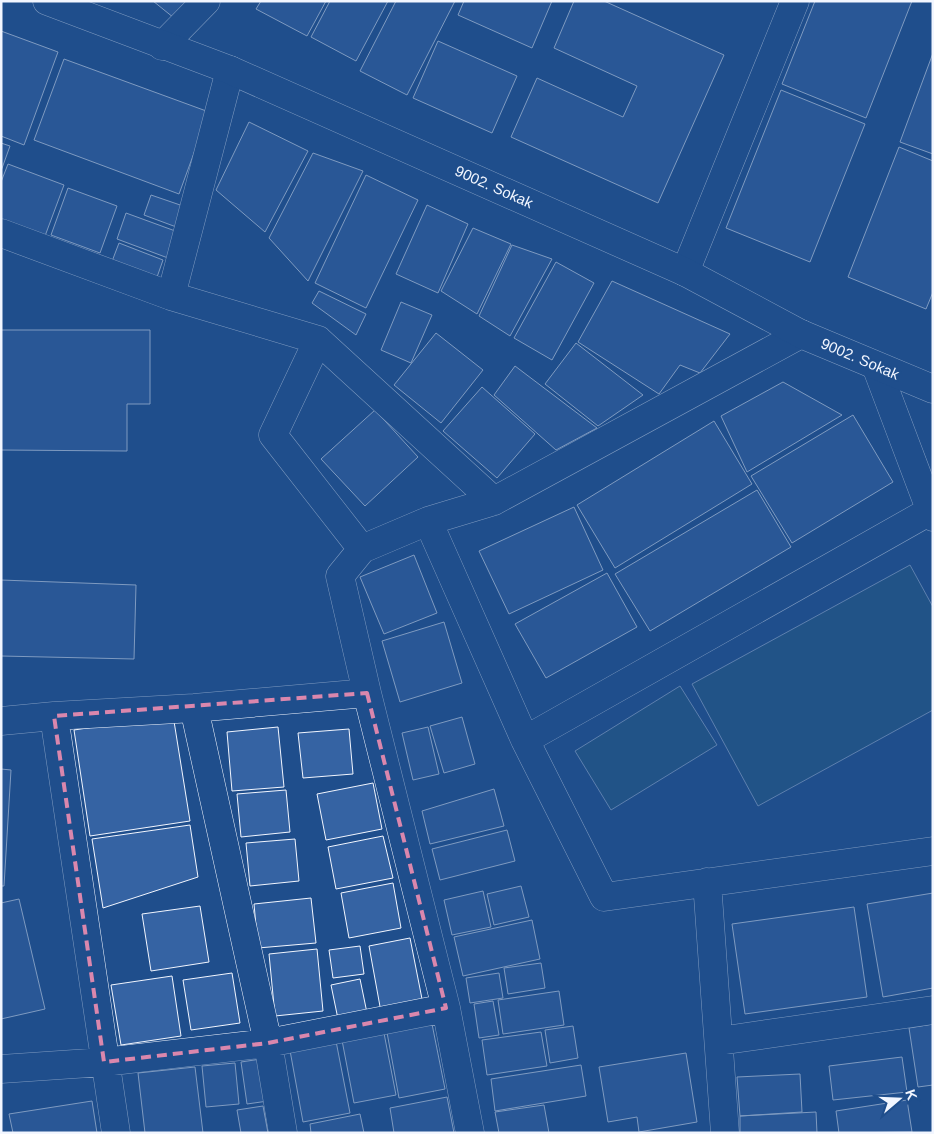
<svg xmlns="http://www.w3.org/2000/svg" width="934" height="1134" font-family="Helvetica,sans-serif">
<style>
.green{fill:#245a82;stroke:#a8bbd7}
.building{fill:#3563a3;stroke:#f2f6ff}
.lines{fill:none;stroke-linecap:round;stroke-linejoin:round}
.minor-casing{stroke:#f2f6ff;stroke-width:29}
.tertiary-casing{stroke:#f2f6ff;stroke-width:29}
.minor{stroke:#1f4e8c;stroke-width:28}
.tertiary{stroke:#1f4e8c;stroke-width:28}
.marked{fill:none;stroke:#da87ad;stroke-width:4;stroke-dasharray:10 6;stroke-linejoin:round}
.labels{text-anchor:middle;stroke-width:4;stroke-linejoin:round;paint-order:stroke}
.street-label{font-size:15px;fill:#f2f6ff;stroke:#1f4e8c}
</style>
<rect width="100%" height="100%" fill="#1f4e8c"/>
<path class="green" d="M910,565l23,42v103l-175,96 -66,-122z
M680,686l37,59 -106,65 -36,-59z"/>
<path class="building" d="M153,1h42l-16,21z
M261,1h65l-19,35 -51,-27z
M330,1h58l-32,60 -45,-24z
M396,1h59l-48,94 -47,-24z
M464,1h88l-20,47 -74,-33z
M574,1h30l120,54 -66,148 -147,-66 26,-59 86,39 14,-31 -83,-38z
M815,1h97l-46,117 -84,-34z
M1,31l57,21 -34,93 -23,-9z
M438,41l79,35 -25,57 -79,-35z
M933,53v101l-33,-12z
M64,59l145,53 -30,82 -145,-54z
M781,90l84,34 -55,138 -84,-34z
M249,122l59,29 -43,81 -49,-42z
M1,143l9,3 -9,25z
M899,147l34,14v131l-7,17 -78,-32z
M313,153l50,18 -55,110 -39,-43z
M8,164l56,21 -19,51 -44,-16v-38z
M366,175l52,25 -52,108 -51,-25z
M68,188l49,18 -17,47 -49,-18z
M151,195l35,12 -7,21 -35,-13z
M427,205l41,19 -30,69 -42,-19z
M126,213l52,19 -10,26 -51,-19z
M473,228l38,16 -34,70 -36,-23z
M119,243l44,17 -7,20 -45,-16z
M512,245l40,14 -42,77 -31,-20z
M556,262l38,21 -42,77 -38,-22z
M612,281l118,53 -30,39 -20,-8 -21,29 -81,-52z
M319,291l47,23 -10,21 -44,-32z
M401,302l31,13 -21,48 -30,-13z
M1,330h149v74h-23v47l-126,-1z
M436,333l47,37 -42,53 -47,-38z
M576,343l67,52 -45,31 -53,-42z
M515,366l82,62 -41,22 -62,-55z
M783,382l59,33 -95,57 -26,-56z
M482,387l53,47 -38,44 -54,-47z
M375,410l43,47 -53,49 -44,-47z
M853,415l40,67 -101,61 -41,-67z
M714,421l38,63 -137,84 -38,-63z
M757,490l34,57 -141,84 -35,-57z
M574,507l29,63 -94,44 -30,-63z
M414,555l23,58 -53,21 -24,-57z
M607,573l30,54 -91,51 -31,-54z
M1,580l135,5 -2,74 -133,-3z
M444,622l18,61 -62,19 -18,-61z
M173,715l17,106 -100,15 -16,-106z
M462,717l13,47 -31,9 -14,-47z
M278,727l6,60 -52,4 -5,-59z
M428,727l11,47 -26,6 -11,-47z
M349,729l4,45 -50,4 -5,-45z
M1,769l10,1 -7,116h-3z
M373,783l9,46 -56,11 -9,-46z
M494,789l10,37 -74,18 -8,-33z
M286,790l4,42 -49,5 -4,-43z
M190,825l8,52 -95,31 -11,-69z
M507,830l8,31 -75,19 -8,-31z
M383,836l10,42 -57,11 -8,-42z
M295,839l4,42 -49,5 -4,-43z
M393,883l8,45 -52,10 -8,-45z
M521,886l8,31 -35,8 -7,-31z
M483,891l8,36 -39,8 -8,-35z
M933,893v95l-50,9 -16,-93z
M311,898l5,45 -58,5 -4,-44z
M19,899l26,110 -44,10v-116z
M200,906l9,56 -58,9 -9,-57z
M854,907l13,90 -122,17 -13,-90z
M532,920l8,39 -77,17 -9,-39z
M410,938l13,66 -42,8 -12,-66z
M360,946l4,28 -31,4 -4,-28z
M317,949l6,62 -48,5 -6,-62z
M541,963l4,25 -37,6 -4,-26z
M232,973l8,50 -49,7 -8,-50z
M499,973l4,25 -33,5 -4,-25z
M172,976l9,60 -60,9 -10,-60z
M360,979l7,34 -29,6 -7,-34z
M559,991l5,34 -61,9 -5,-34z
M493,1001l6,34 -20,3 -5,-34z
M431,1019l14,70 -46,9 -13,-71z
M933,1024v61l-15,2 -9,-59z
M573,1026l5,32 -28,5 -5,-33z
M383,1028l13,67 -42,8 -13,-68z
M541,1032l6,34 -60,9 -5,-35z
M335,1036l15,77 -47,9 -14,-77z
M686,1053l11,69 -58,10 -2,-15 -29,5 -9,-55z
M902,1057l5,35 -74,8 -4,-34z
M261,1059l7,42 -21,3 -6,-42z
M235,1063l4,41 -33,3 -4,-41z
M581,1065l5,31 -91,15 -4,-32z
M195,1067l8,66h-58l-7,-60z
M800,1074l2,38 -62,4 -3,-39z
M447,1097l7,36h-60l-4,-25z
M907,1100l5,32 -73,1 -3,-22z
M92,1101l5,32h-84l-4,-19z
M544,1105l5,28h-50l-4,-21z
M263,1106l5,27h-27l-4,-23z
M816,1112l1,21h-77v-17z
M360,1114l4,19h-53l-1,-9z"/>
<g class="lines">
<defs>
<path id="minor" d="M162,46l44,-45
M230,70l-59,226 147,44 -45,95 89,114 -22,27 27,117 79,315 24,125
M1,233l170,63
M685,272l110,-271
M318,340l176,161
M876,366l57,151
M428,521l97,219 79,157 329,-46
M362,549l66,-28 66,-20 307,-167
M194,708l74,335 15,90
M54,716l62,417
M1,721l53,-5 140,-8 173,-15
M525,740l405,-229
M707,882l18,251
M719,1041l214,-31
M1,1069l103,-7 164,-19 178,-35"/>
<path id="tertiary" d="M47,1l183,69 455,202 116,62 132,55"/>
</defs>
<use href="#minor" class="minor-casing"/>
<use href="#tertiary" class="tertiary-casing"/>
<use href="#minor" class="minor"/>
<use href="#tertiary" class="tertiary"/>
</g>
<path d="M0 0H934V1134H0ZM367,693l79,315 -178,35 -164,19 -50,-346z" fill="#1f4e8c" fill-opacity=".55" fill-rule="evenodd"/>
<path class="marked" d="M367,693l79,315 -178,35 -164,19 -50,-346z"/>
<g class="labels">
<g class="street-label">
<text transform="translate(494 187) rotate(24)" y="5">9002. Sokak</text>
<text transform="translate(860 359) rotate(23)" y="5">9002. Sokak</text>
</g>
</g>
<rect width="934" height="1134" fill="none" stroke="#f2f6ff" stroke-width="5"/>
<g transform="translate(899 1099) rotate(71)" stroke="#1f4e8c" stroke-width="4" paint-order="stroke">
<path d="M0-4L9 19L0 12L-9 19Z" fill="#f2f6ff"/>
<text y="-8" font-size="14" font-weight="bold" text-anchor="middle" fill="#f2f6ff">K</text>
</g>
</svg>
